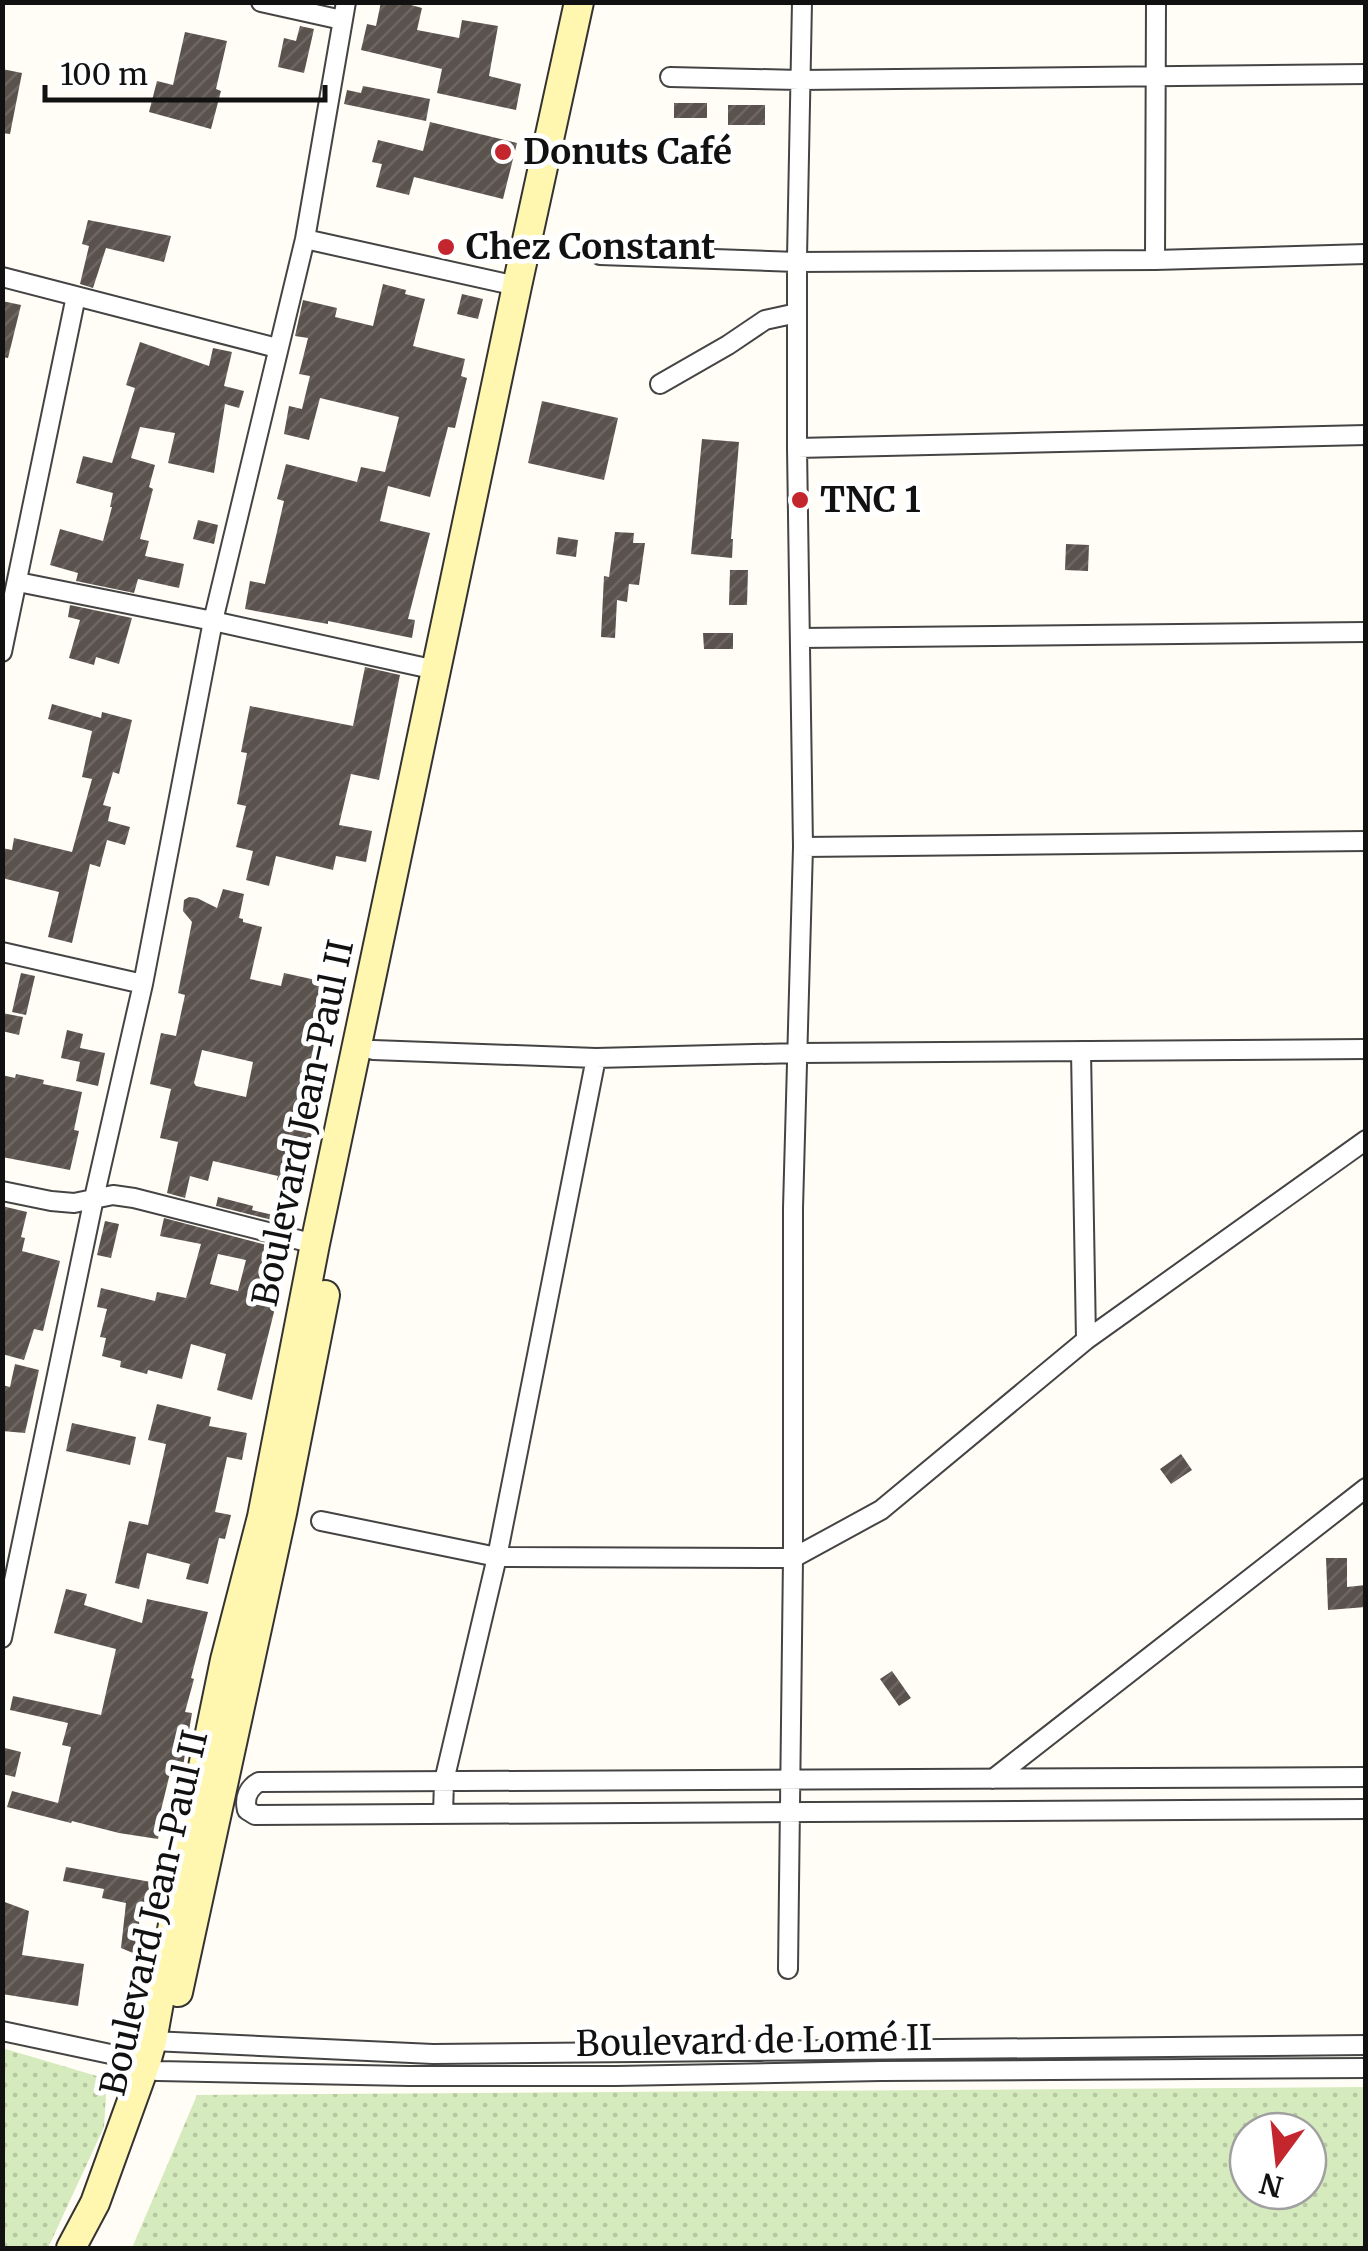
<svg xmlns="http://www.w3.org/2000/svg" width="1368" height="2251" font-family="Merriweather,serif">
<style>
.green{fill:url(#green-dots);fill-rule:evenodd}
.building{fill:url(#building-hatch);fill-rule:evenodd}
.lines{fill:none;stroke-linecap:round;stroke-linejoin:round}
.street-casing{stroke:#444;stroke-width:22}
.secondary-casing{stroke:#333;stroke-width:32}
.street{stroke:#fff;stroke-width:18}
.secondary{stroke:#fff6b0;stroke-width:28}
.poi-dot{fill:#c4262e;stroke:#fff;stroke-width:4}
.labels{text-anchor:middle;stroke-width:10;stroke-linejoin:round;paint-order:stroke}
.poi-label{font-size:35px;font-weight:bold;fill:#111;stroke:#fff;text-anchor:start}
.street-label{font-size:35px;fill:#111;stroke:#fff}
</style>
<defs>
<pattern id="green-dots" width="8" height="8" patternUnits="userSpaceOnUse" patternTransform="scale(2.5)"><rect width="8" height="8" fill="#d5ebbd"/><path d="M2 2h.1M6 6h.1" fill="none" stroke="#b6c8a1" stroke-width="1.8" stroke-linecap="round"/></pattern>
<pattern id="building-hatch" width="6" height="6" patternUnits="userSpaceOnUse" patternTransform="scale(2.5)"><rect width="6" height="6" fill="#5a524d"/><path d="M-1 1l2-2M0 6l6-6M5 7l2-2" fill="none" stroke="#6d6662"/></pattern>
</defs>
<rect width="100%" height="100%" fill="#fffdf5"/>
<path class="green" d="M2,2048l105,31 -3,48 -56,121h-45z
M1365,2087v161h-1233l65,-153zM1248,2131h60v60h-60z"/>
<path class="building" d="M381,2h19l22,6 -5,22 42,8 3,-18 36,6 -9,50 32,8 -5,26 -79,-17 5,-24 -81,-19 6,-26 9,2z
M300,26l14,3 -10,44 -26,-6 6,-29 12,3z
M185,32l42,9 -11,48 5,2 -10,38 -62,-17 8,-31 16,4z
M2,69l20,4 -12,61 -8,-1z
M363,86l67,13 -4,22 -82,-17 3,-14 14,3z
M674,103h33v15h-33z
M728,105h37v20h-37z
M430,122l87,21 -14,56 -89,-22 -5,18 -33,-8 6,-23 -10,-2 6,-22 45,11z
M88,220l83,16 -7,26 -58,-14 -13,40 -13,-4 9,-38 -7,-2z
M383,284l23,6 -1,4 20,5 -12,47 52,13 -4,17 6,2 -12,50 -7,-1 -18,70 -42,-11 -8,35 50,12 -22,86 7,1 -3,18 -84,-17v3l-83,-15 5,-28 15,3 19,-83 -7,-2 9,-35 71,18 4,-15 24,5 14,-55 -79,-19 -11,42 -25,-6 5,-28 13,3 8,-33 -11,-2 9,-36 -13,-2 8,-36 34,8 -2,9 38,9z
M462,294l21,5 -5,20 -21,-5z
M2,301l19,4 -13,53 -6,-1z
M140,342l69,24 4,-18 19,4 -8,34 20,5 -5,17 -14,-4 -11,69 -46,-10 7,-30 -35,-6 -9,31 24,7 -6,22 4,2 -13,50 9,2 -4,15 39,8 -5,24 -41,-9 -4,14 -58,-12 2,-8 -28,-8 10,-36 43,12 9,-34h-2l3,-14 -37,-10 7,-27 29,7 23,-75 -9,-3z
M542,401l76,17 -14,62 -76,-17z
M702,439l37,3 -8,97h2l-1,19 -41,-4z
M198,520l20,5 -4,19 -21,-5z
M615,532l19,1 -1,10h12l-6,42 -10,-1 -2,18 -10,-2 -2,38 -14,-1 3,-61 5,1z
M558,537l20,3 -2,17 -20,-3z
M1066,544l23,1 -1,26 -23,-1z
M730,570h18l-1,35h-18z
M70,605l62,13 -13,46 -23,-7 -2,8 -25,-7 11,-38 -12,-3z
M703,633h30v16h-29z
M365,667l35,8 -21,105 -28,-6 -12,51 33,6 -6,31 -30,-6 -3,14 -57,-14 -7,30 -23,-6 7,-29 -17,-4 10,-41 -9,-2 10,-51 -6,-1 9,-46 103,20z
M52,704l49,14 1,-6 30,8 -13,54 -6,-2 -10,33 8,2 -3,14 22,6 -5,18 -18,-5 -7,27 -10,-3 -18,79 -24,-6 11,-45 -57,-14v-30l10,2 2,-12 58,14 20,-73 -10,-2 10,-46 -44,-12z
M223,889l21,5 -5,24 4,1v3l19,5 -12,52 31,7 3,-13 50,11 -12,56 4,1 -5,24 -2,-1 -8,40 7,1 -9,41h-3l-10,39 -19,-5 1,-4 -65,-15 -5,20 -18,-5 -5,22 -18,-5 11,-51 -18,-4 11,-49 -21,-5 11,-51 15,3 9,-41 -7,-2 14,-71 -9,-11 1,-11 5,-3 8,1 20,10zM202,1050l51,12 -7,35 -50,-11 -2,-3z
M21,973l14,3 -9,39 -14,-3z
M2,1013l21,4 -4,18 -17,-4z
M67,1030l16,4 -3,14 25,5 -7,33 -22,-5 4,-19 -19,-4z
M16,1074l28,6 -1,4 39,8 -8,38 5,1 -9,39 -68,-13v-82l13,3z
M218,1197l35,9 -1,4 38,9 -2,5 -72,-18z
M2,1206l25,6 -6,25 4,1 -3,13 38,10 -17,70 -9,-2 -10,31 -22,-6z
M164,1218l118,31 -10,39 5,2 -4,13 3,1 -24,96 -35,-10 9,-36 -35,-10 -9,35 -34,-9 -1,4 -27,-7 1,-6 -19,-5 4,-18 -6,-1 7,-28 -10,-2 4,-19 54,13 2,-9 29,6 15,-54 -41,-8zM218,1254l28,6 -8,31 -28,-7z
M105,1221l14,3 -8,34 -14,-3z
M15,1364l24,6 -14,63 -23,-2v-46l8,2z
M157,1404l54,13 -2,9 38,7 -5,27 -15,-3 -12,55 16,3 -6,24 -6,-1 -11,46 -22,-5 4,-15 -43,-11 -8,36 -24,-6 14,-62 19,4 18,-81 -18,-4z
M72,1423l64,14 -6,28 -64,-14z
M1181,1454l11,16 -21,14 -11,-15z
M1326,1558h21v29l19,-2v22l-38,3z
M66,1589l21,5 -3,11 58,18 5,-24 61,13 -17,66 3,1 -9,33 7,1 -9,53 -11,-1 -11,45 4,1 -7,28 -39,-6 -47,-12 -1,2 -64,-16 5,-16 46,12 13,-56 -9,-2 6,-22 -58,-13 3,-14 88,19 15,-66 -62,-16z
M892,1671l19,27 -12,8 -19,-27z
M5,1748l16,4 -6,25 -13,-3z
M66,1867l85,15 -4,24 -6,-1 -4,38 -4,10 -12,-5 5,-45 -24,-5 2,-9 -41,-8z
M2,1901l27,10 -7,44 62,9 -6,42 -76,-12z"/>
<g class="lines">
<defs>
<path id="street" d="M261,2l81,18
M670,77l130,3 566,-6
M305,239l212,47
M600,255l197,7 358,-2 211,-6
M1155,260l1,-258
M2,277l275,71
M660,384l68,-39 37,-25 32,-7
M797,448l569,-13
M18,582l195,39 223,49
M800,638l566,-6
M2,652l74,-356
M803,847l563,-6
M2,952l141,32
M373,1050l223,8 202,-5 568,-4
M1081,1051l5,289
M2,1191l49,10 23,2 39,-8 21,3 181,46
M321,1521l176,36 296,1 88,-48 205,-170 280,-200
M2,1638l92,-440 49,-214 70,-363 92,-382 41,-237
M1366,1777l-1107,5c-11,6 -15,16 -12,28l8,5 1111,-6
M993,1779l373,-291
M443,1814l1,-33 53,-224 99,-499
M788,1969l5,-411v-350l10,-361 -6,-399v-190l5,-256
M2,2031l113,24 28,14 15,2 251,5h207l265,-5 485,-3
M115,2055l37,-14 281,13 933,-9"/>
<path id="secondary" d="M178,1992l104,-479 43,-218
M71,2248l24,-45 51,-141 6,-21 38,-211 35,-170 37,-143 53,-273 202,-958 62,-284"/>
</defs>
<use href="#street" class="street-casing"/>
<use href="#secondary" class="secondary-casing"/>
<use href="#street" class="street"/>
<use href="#secondary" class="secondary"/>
</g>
<g class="poi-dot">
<circle cx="503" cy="152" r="10"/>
<circle cx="446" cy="247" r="10"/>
<circle cx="800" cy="500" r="10"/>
</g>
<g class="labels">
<g class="poi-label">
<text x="523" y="164">Donuts Café</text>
<text x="466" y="259">Chez Constant</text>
<text x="820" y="512">TNC 1</text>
</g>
<g class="street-label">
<text transform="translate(303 1123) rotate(-78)" y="12">Boulevard Jean-Paul II</text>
<text transform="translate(154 1913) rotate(-77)" y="12">Boulevard Jean-Paul II</text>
<text transform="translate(754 2041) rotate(-1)" y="12">Boulevard de Lomé II</text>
</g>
</g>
<rect width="1368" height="2251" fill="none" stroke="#111111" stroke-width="10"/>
<g transform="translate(1278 2161) rotate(195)"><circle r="48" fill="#ffffff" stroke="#a0a0a0" stroke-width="2.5"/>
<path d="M0-8L18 38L0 25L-18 38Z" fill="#c4262e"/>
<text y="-15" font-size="28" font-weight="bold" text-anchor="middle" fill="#111111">N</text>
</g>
<path d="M45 85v15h280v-15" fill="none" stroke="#111111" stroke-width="5"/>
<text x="60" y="85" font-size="30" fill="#111111" stroke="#ffffff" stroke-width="8" paint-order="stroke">100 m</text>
</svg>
